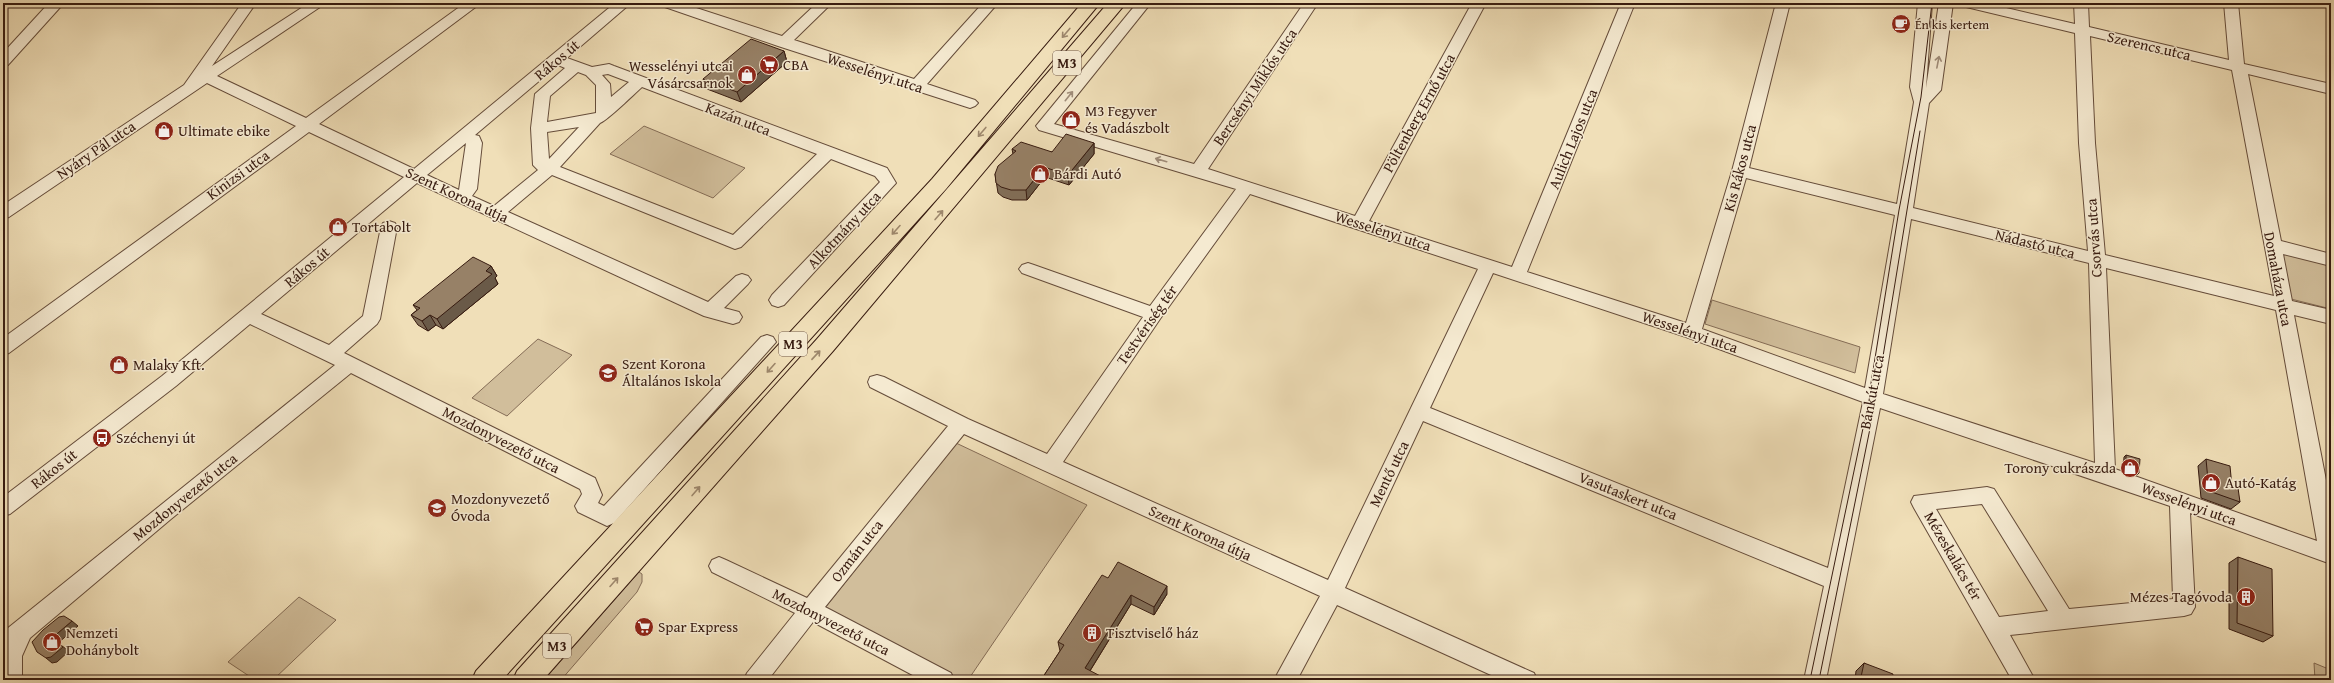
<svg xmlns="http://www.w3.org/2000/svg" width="2334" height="683" font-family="'Gentium Book Plus',serif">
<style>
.green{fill:#d1be9b;stroke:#846c56}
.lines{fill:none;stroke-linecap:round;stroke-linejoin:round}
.minor-casing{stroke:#654c3a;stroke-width:2}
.major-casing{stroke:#371b10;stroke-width:2}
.minor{fill:#f5ead1;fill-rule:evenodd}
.major{fill:#f0dfb8;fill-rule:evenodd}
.tram{stroke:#371b10;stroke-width:1}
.wall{fill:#826f59;stroke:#371b10}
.shaded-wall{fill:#6a5a48;stroke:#371b10}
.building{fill:#978167;stroke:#371b10}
.oneway{stroke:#9d876c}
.oneway2{stroke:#a08d7a}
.labels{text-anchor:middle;stroke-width:3;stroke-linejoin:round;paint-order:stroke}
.far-poi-label{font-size:13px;fill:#371b10;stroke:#f5ead1;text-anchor:start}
.shield{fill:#f5ead1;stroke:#70594a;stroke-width:1}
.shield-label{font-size:14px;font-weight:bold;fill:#371b10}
.street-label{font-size:15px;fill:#371b10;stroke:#f5ead1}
.poi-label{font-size:15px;fill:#371b10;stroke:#f5ead1;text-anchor:start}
</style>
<rect width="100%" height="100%" fill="#f0dfb8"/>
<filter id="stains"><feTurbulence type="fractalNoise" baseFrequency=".005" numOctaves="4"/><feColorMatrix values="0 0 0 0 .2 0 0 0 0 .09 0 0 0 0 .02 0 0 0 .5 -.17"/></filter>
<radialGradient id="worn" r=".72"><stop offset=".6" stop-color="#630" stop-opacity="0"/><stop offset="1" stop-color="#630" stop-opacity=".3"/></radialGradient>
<path class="green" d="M644,126l101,42 -32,30 -103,-44z
M2281,250l50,12v47l-40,-10z
M1712,300l148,47 -5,26 -150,-49z
M538,339l34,16 -65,61 -35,-18z
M956,443l131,62 -119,175h-7l-136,-72z
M639,572l3,2v8l-5,10 -76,88h-17z
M299,597l37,23 -63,60h-18l-27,-18z
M2314,663l17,7v10h-16z"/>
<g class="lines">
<defs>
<path id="minor" d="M49,3h15l-56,62 -5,2v-14z
M242,3h14l-44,63 97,-63h17l-109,73 89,42 159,-115h16l-162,121 95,45 201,-166h16l-64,55 25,9 17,-3 5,2 273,102 9,15 -112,122 -6,2 -6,-2 -3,-5 3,-5 108,-113 -5,-6 -44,-17 -90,88 -6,2 -183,-74 -44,37 200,90 28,-26 6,-2 6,2 3,4 -3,4 -24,24 15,4 3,5 -3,5 -6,2 -29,-8 -287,-133 -156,131 68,31 34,-29 18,-89 2,-4 6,-2 6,2 2,4 -17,92 -3,5 -33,29 251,125 7,17 -4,8 6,3 157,-169 6,-2 6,2 3,5 -162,181 -7,3 -29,-14 -3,-6 7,-12 -2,-5 -229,-116 -180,146 -141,119 -8,18v24h-19v-48l332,-267 -85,-41 -74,62 -166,128 -7,2v-19l159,-121 242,-199 -95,-45 -300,221 -6,2v-17l293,-212 -89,-43 -198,134 -6,2v-14l181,-120zM558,65l7,3 -30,26 -4,34 2,37 5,5 -44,36 -22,-10 5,-7 5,-46 -3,-7 -4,-1zM578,72l8,3 10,10v28l-49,9 3,-26zM608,74l21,8 -18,15 -1,-13 -8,-9zM642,87l175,67 -84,81 -173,-68 40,-44c9,-4 33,-28 42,-36zM579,127l-30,32 -2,-27zM466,143l-7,47 -32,-15z
M660,3h21l101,33 35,-33h15l-38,37 120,39 69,-76h15l-71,81 48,16 3,3 -3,3 -5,2 -192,-62 -116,-40z
M1137,3h14l-97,121 140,40 110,-161h14l-110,166 147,47 117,-213h14l-117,218 143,46 109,-264h14l-108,269 159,51 46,-152 44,-168h14l-41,165 148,36 17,-102 -4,-15 8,-84h14l-6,85 13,-85h14l-12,87 -12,13 -16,105 175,43 -9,-108 -4,-110 -113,-27 -2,-3h25l90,21 -1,-21h14l1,24 140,33 -5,-57h14l6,61 87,20v10l-83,-20 33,167 50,13v12l-48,-12 9,47 39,9v14l-37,-9 37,191v58l-141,-51 5,94 -4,7 -7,2 -174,19 25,45h-23l-98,-172 -3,-6 3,-6 73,-9 7,2 75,120 104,-10 -3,-93 -290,-98 -54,272h-22l20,-94 -401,-165 -78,167 189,85 3,7h-35l-165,-75 -40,75h-23l46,-84 -356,-162 -139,173 126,66 3,7h-32l-109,-58 -45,58h-24l3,-7 48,-60 -83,-41 -3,-6 3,-6 7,-3 7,3 81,38 141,-172 -78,-39 -2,-5 2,-5 7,-2 7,2 84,42 79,35 96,-137 -121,-44 -3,-4 3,-4 6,-2 6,2 116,41 86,-117 -197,-59 -3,-4zM2090,36l142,34 42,226 -169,-41 -10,-112zM1746,178l149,37 -30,173 -163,-59zM1250,194l228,75 -150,311 -265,-118 97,-143zM1911,219l178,44 6,200 -212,-69zM2106,268l170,42 41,231 -202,-72zM1493,273l193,64 177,65 -35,166 -398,-160zM1982,504l66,107 -49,6 -63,-108z"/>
<path id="major" d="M1082,3h18l-154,186 -444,491h-30l4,-9 456,-492z
M1108,3h18l-293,348 -290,329h-30l4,-9 300,-332z"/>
</defs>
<use href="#minor" class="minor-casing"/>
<use href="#major" class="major-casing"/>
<use href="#minor" class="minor"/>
<use href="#major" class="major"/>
<path class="tram" d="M1810,680l56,-266 33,-204 22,-113 11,-94
M1819,680l57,-281 44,-268"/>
</g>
<path class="wall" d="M784,51l3,11 -46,40 -34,-13 -4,-10z
M1094,143v11l-25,31 -24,-8 -18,23h-15l-9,-3 -5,-4 -3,-19 18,-20 -1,-5 40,3z
M491,266l6,10 -2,2 3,6 -55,45 -7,-4 -8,6 -10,-6 -7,-10 6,-5 -4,-5z
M2126,455l13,18 -2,2 -14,-5 1,-13z
M2206,459l26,28 8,15 -9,7 -30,-11 -3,-32z
M2238,557l35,79 -10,6 -34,-13v-66z
M1108,578l59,16 -13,21 -23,-11 -41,67 -49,9 19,-29 -2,-9z
M1864,663l28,17h-37l1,-9z"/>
<path class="shaded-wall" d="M784,51l3,11 -46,40 -4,-10z
M1094,143v11l-25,31 -1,-10z
M1044,167l1,10 -18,23 -1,-10z
M491,266l6,10 -2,2 3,6 -55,45 -6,-10z
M430,315l6,10 -8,6 -6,-10z
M1167,586v8l-13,21v-8z
M1131,595v9l-45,73 -1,-9z
M72,621l6,5 -20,17 11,8 -12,11 -5,1 -6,-5 6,-20z"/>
<path class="building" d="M751,39l33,12 -47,41 -34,-13z
M1066,134l28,9 -26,32 -24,-8 -18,23h-15l-10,-3 -5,-4 -1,-9 3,-8 18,-15 -4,-2 9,-7 31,10z
M473,257l18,9 -5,5 6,3 -55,45 -7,-4 -8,6 -11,-6 9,-7 -7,-3z
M2126,455l14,4 -1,14 -13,-5z
M2206,459l24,7 2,21 6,1 2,14 -31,-11z
M2238,557l34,12 1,67 -36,-13z
M1118,562l49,24 -13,21 -23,-12 -46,73 23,12h-67l23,-35 -6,-3 44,-67 6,3z
M64,616l8,5 -20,17 11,9 -12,10 -5,1 -9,-6 -5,-10 11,-12 16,-13z
M1864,663l29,11 -1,6h-23l-8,-3z"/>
<defs><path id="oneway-shaft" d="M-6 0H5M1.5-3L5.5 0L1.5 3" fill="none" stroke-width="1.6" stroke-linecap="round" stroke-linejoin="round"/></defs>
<g class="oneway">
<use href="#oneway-shaft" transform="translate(1066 33) rotate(130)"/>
<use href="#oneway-shaft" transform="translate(982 132) rotate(130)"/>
<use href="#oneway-shaft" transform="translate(939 215) rotate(-49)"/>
<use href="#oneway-shaft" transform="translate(896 230) rotate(132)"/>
<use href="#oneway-shaft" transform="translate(816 355) rotate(-47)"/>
<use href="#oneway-shaft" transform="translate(771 368) rotate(132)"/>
<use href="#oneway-shaft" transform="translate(696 491) rotate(-49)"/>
<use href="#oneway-shaft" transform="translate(614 582) rotate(-48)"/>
</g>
<g class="oneway2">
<use href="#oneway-shaft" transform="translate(1938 62) rotate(-79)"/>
<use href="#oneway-shaft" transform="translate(1069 96) rotate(-51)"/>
<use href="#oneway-shaft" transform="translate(1161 160) rotate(-164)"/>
</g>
<defs>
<symbol id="cafe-disc" viewBox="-11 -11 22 22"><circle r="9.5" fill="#8f2418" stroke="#f5ead1"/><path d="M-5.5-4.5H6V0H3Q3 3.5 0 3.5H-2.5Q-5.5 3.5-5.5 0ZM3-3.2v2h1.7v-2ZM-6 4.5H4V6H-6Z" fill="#fff"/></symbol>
<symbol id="supermarket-disc" viewBox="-11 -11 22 22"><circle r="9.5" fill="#8f2418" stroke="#f5ead1"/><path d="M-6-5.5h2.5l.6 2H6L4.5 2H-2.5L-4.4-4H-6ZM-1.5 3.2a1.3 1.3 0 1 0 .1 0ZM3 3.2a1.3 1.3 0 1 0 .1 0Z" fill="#fff"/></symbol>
<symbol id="shop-disc" viewBox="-11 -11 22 22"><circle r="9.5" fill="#8f2418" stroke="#f5ead1"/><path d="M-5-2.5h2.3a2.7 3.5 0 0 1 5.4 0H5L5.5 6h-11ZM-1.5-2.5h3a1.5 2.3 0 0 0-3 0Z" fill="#fff"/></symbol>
<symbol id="school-disc" viewBox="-11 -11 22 22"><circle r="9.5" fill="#8f2418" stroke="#f5ead1"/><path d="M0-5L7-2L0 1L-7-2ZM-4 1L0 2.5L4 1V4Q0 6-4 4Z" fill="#fff"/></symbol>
<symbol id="bus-disc" viewBox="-11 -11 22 22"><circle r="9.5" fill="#8f2418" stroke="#f5ead1"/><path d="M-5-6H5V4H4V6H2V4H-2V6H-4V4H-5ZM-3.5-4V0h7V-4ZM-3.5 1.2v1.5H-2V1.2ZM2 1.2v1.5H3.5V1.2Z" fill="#fff"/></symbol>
<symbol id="building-disc" viewBox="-11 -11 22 22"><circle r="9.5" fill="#8f2418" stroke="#f5ead1"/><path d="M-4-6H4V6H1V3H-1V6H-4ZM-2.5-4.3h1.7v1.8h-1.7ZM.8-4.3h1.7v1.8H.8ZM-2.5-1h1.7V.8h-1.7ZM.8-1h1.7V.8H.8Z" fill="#fff"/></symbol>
</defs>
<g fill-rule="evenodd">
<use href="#cafe-disc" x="1890" y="13" width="22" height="22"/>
<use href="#supermarket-disc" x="758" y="54" width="22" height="22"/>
<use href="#shop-disc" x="736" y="64" width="22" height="22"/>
<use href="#shop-disc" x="1060" y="109" width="22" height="22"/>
<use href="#shop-disc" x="153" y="120" width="22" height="22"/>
<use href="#shop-disc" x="1029" y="163" width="22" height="22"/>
<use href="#shop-disc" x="327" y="216" width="22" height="22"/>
<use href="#shop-disc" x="108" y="354" width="22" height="22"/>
<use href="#school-disc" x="597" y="362" width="22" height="22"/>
<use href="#bus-disc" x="91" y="427" width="22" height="22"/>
<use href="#shop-disc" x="2119" y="457" width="22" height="22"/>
<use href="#shop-disc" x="2200" y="472" width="22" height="22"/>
<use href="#school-disc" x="426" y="497" width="22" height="22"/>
<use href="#building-disc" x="2235" y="586" width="22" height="22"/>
<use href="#supermarket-disc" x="633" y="616" width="22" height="22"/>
<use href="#building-disc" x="1081" y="622" width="22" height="22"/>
<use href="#shop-disc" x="41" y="631" width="22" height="22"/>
</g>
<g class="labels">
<g class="far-poi-label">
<text x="1915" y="29">Én kis kertem</text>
</g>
<g class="shield">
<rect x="1053" y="51" width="28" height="24" rx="3"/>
<rect x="779" y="332" width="28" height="24" rx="3"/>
<rect x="543" y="634" width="28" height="24" rx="3"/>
</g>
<g class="shield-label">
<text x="1067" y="68">M3</text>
<text x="793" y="349">M3</text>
<text x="557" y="651">M3</text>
</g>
<g class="street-label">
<text transform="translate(2149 46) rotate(13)" y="5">Szerencs utca</text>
<text transform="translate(557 60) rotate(-40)" y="5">Rákos út</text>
<text transform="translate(875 73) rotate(18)" y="5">Wesselényi utca</text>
<text transform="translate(1255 87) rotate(-56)" y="5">Bercsényi Miklós utca</text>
<text transform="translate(1419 113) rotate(-61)" y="5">Pöltenberg Ernő utca</text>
<text transform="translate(738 119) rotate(21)" y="5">Kazán utca</text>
<text transform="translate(1573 139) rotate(-68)" y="5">Aulich Lajos utca</text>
<text transform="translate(96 150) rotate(-34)" y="5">Nyáry Pál utca</text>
<text transform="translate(1740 168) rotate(-75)" y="5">Kis Rákos utca</text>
<text transform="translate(238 175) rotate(-36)" y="5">Kinizsi utca</text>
<text transform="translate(457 195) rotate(25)" y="5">Szent Korona útja</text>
<text transform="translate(844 230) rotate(-47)" y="5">Alkotmány utca</text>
<text transform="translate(1383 231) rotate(18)" y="5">Wesselényi utca</text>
<text transform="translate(2094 238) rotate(-94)" y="5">Csorvás utca</text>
<text transform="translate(2035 244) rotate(14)" y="5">Nádastó utca</text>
<text transform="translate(307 267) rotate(-40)" y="5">Rákos út</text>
<text transform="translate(2278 279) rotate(79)" y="5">Domaháza utca</text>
<text transform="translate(1147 325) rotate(-55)" y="5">Testvériség tér</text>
<text transform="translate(1690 332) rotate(19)" y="5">Wesselényi utca</text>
<text transform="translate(1872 392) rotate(-79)" y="5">Bánkút utca</text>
<text transform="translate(501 440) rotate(27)" y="5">Mozdonyvezető utca</text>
<text transform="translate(54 469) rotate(-38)" y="5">Rákos út</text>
<text transform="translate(1389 474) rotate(-64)" y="5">Mentő utca</text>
<text transform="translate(1628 496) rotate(22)" y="5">Vasutaskert utca</text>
<text transform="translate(185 497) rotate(-39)" y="5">Mozdonyvezető utca</text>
<text transform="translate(2189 504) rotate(20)" y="5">Wesselényi utca</text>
<text transform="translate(1200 533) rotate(25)" y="5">Szent Korona útja</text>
<text transform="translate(857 551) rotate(-52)" y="5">Ozmán utca</text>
<text transform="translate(1953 556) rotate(60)" y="5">Mézeskalács tér</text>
<text transform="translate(831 622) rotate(27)" y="5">Mozdonyvezető utca</text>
</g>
<g class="poi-label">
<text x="783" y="70">CBA</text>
<text x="733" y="71" text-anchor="end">Wesselényi utcai<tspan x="733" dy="17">Vásárcsarnok</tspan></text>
<text x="1085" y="116">M3 Fegyver<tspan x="1085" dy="17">és Vadászbolt</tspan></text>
<text x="178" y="136">Ultimate ebike</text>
<text x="1054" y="179">Bárdi Autó</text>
<text x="352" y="232">Tortabolt</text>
<text x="622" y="369">Szent Korona<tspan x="622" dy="17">Általános Iskola</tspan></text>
<text x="133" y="370">Malaky Kft.</text>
<text x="116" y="443">Széchenyi út</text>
<text x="2116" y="473" text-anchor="end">Torony cukrászda</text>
<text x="2225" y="488">Autó-Katág</text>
<text x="451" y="504">Mozdonyvezető<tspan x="451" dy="17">Óvoda</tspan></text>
<text x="2232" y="602" text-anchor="end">Mézes Tagóvoda</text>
<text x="658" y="632">Spar Express</text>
<text x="66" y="638">Nemzeti<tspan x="66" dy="17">Dohánybolt</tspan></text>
<text x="1106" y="638">Tisztviselő ház</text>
</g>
</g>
<rect width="2334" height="683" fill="none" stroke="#f0dfb8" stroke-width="16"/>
<rect x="4" y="4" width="2326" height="675" fill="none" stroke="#371b10" stroke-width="2"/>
<rect x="8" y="8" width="2318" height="667" fill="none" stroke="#371b10"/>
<rect width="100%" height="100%" filter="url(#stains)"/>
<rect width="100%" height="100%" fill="url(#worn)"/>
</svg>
